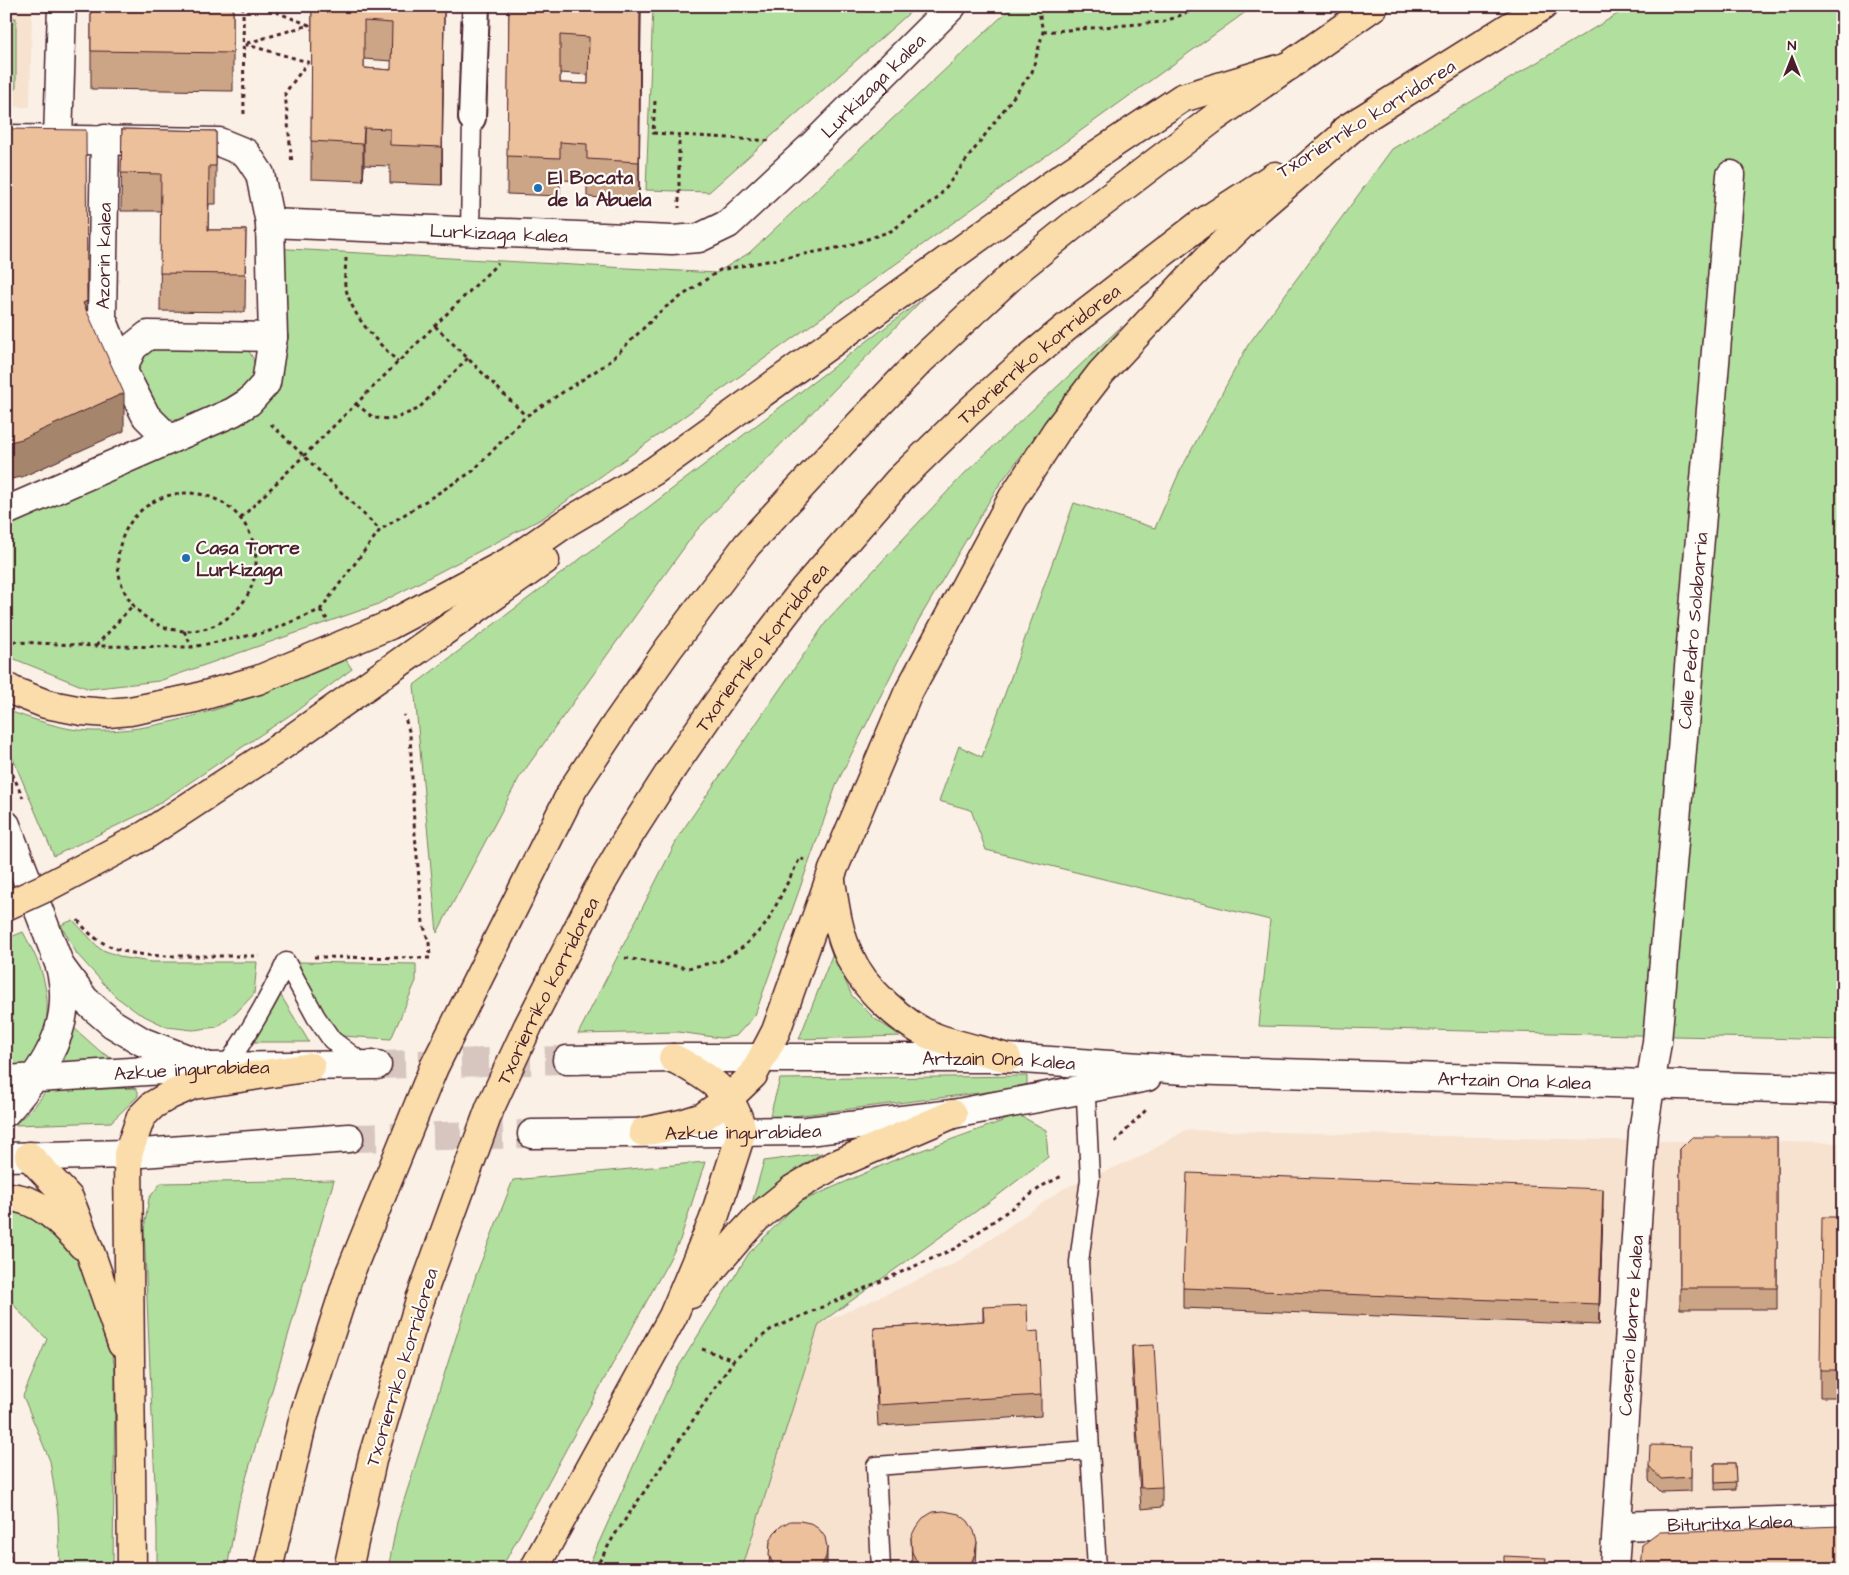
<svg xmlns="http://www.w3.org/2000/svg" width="1849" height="1575" font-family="'Architects Daughter',sans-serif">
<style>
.built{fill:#f6e2cf}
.green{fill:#b1df9d;stroke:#7e7f64}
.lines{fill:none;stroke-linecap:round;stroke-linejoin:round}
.secondary-tunnel{stroke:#d7c6c0;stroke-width:28;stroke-dasharray:28 14;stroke-linecap:butt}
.service-casing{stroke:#4a1f2b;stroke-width:21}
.pedestrian-casing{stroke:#4a1f2b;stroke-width:30}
.minor-casing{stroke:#4a1f2b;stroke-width:31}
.tertiary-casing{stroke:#4a1f2b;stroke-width:31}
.secondary-casing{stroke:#4a1f2b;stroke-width:31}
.motorway-casing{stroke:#4a1f2b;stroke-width:31}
.path{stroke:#4a1f2b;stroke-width:3;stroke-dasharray:4 4;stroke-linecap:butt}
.service{stroke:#fdfcf7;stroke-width:18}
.pedestrian{stroke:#fdfcf7;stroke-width:26}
.minor{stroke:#fdfcf7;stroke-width:28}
.tertiary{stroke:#fdfcf7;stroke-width:28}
.secondary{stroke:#fdfcf7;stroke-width:28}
.motorway{stroke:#faddab;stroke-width:28}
.motorway-bridge-casing{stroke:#4a1f2b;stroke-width:31;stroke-linecap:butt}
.motorway-bridge{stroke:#faddab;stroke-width:28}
.wall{fill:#cba585;stroke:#4a1f2b;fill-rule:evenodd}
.shaded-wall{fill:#a5866c;stroke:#4a1f2b}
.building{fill:#ecc09b;stroke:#4a1f2b;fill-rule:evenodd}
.poi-dot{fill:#1f6fb2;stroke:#fdfcf7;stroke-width:2}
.labels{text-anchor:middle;stroke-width:4.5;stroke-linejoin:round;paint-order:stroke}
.street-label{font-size:19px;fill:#4a1f2b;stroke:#fdfcf7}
.poi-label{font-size:19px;font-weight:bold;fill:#4a1f2b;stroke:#fdfcf7;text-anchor:start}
</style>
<rect width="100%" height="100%" fill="#faf0e5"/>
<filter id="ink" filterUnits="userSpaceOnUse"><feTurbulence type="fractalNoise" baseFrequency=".02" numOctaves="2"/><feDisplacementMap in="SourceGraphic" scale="10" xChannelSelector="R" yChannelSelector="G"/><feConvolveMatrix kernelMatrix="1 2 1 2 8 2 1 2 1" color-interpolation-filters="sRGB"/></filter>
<g filter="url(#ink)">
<path class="built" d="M6,6h26l-2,101h-24z
M1186,1130l421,10 236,3v426h-1101l77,-245 137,-61 107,-74 79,-33z"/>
<path class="green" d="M653,6h264l-208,186 -63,-2z
M1013,6h241l-711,512 -167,87 -217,76 -70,8 -77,-31 -6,-12v-135l260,-128 5,-135 445,25 33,-20z
M1631,6h212v1034l-584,-14 11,-106 -284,-70 -15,-40 -32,-9 20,-55 23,11 92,-254 81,25 24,-55 69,-128 144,-196z
M6,18h10v71h-10z
M924,298l-228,233 -177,247 -82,155 -23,-248z
M1122,326l-58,71 -67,91 -79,133 -81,162 -82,232 -19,21 -15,2 -43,-6 -100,2 102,-200 149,-216 135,-144z
M155,347l91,1c30,32 -27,62 -53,70 -10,3 -21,1 -31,0 -7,-13 -26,-41 -24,-55 1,-8 10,-12 17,-16z
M346,660l6,9 -53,40 -150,101 -95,46 -48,-114v-28l3,-3c20,7 41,14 62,18 83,13 198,-38 275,-69z
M73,920l27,29 25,9 26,4h106l-3,32 -18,19 -19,14 -24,3 -26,-3 -29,-14 -23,-17 -38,-42 -16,-29z
M23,932c9,17 19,35 22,54 5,21 2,62 -16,77 -6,5 -16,4 -23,5v-129z
M833,953l19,43 23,23 26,17 -102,3z
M299,962l117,2v17l-25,58 -50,-3c-18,-22 -35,-46 -42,-74z
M280,994l29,48h-58z
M74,1028l27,24 14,8 -53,7z
M1027,1076v11l-258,32 11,-40z
M135,1088l3,3v5l-27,26 -97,3 20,-18 12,-16z
M1019,1115l27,15 2,27 -52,40 -177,127 -77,245h-155l89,-198 73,-118 49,-50 94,-42z
M822,1153l-38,24 -32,26 12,-42z
M705,1162l-25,78 -179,329h-113l9,-47 79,-247 37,-95z
M334,1180l-95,322 -12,67h-70v-38l-13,-302 5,-31 12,-15z
M6,1212l14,1 30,16 27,26 35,96 3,19 -2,199h-53l-2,-55 -8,-53 -27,-65 24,-57c-14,-14 -33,-29 -41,-48z"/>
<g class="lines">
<path class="secondary-tunnel" d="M377,1065l190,-5
M349,1138l183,-4"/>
<defs>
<path id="service" d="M470,232l2,-114
M225,1068c23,-34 44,-69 61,-106l30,55 16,23 33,25
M1085,1079l5,100 -11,83 18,307
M881,1569l-5,-103 214,-16"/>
<path id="pedestrian" d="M472,118l4,-112"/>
<g id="minor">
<path d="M6,139l213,3 27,11 14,21 10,49 3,114 -7,46 -17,19 -16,10 -227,99"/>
<path d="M105,139l-3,179 20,51 24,47 23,23"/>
<path d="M58,140l4,-134"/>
<path id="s1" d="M270,223l402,17 27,-2 29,-14 86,-80 138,-138"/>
<path d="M122,369l11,-22 15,-12 125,2"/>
<path id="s2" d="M1618,1526l225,-7"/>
<path id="s3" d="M1614,1569l29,-437 14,-90 74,-867"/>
</g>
<path id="tertiary" d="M6,825l54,141 25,34 28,24 30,18 66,25"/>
<g id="secondary">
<path id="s4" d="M567,1060l106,-2h334l178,12 658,20"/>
<path id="s5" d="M6,1080l203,-13 168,-2"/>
<path d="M6,1112c30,-34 60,-71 58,-119 0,-9 -2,-18 -4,-27"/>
<path id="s6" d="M532,1134l275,-3 146,-17 194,-37"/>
<path d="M6,1157l122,-3 221,-16"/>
</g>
<g id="motorway">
<path d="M1345,130l198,-124"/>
<path d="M6,687l7,4 33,13 36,7 26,2 22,-2 65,-13 63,-18 132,-55 124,-66 52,-36 88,-52 403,-290 125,-83 107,-32"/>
<path d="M616,724l53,-76 78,-103 102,-110 71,-74 100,-93 51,-41 143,-109 160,-112"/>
<path id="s7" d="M673,767l52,-75 79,-103 95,-109 71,-69 53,-48 46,-38 130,-100 76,-49"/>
<path d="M144,836l136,-89 265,-187"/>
<path d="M831,881c4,25 7,51 18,74 14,33 55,71 88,83 23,8 47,13 70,20"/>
<path d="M643,1132l38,-8 22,-7 26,-19 24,-23 23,-44 57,-161 75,-177 104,-194 45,-69 44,-57 107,-115 49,-48 103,-89"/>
<path d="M29,1156l40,42 23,59 30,87"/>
<path d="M6,1197c32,0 57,26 76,48"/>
<path d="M691,1294l51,-60 15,-16 36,-29 37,-22 123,-53"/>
<path d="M132,1569l-4,-415 13,-37 12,-12 17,-10 23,-10 118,-18"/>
<path d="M268,1569l37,-157 45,-139"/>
<path d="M348,1569l25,-113 47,-156"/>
<path d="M534,1569l139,-253 40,-95 29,-90c-9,-41 -34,-54 -69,-73"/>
</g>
</defs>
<use href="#service" class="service-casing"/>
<use href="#pedestrian" class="pedestrian-casing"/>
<use href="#minor" class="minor-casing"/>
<use href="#tertiary" class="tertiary-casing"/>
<use href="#secondary" class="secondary-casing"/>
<use href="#motorway" class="motorway-casing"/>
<path class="path" d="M243,6l1,112
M261,6l48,19 -65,19 64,18 -23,31 7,71
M1043,32l120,-10 41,-16
M655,101l-2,32 119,8
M679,134v74
M346,258c0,8 -2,19 -1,27 7,33 31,55 53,77
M435,326l91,90
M356,404l18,14 20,1 24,-10 50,-51
M271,424l109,106
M118 562a69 69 0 1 1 138 0a69 69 0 1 1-138 0Z
M241,518l257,-255
M320,610l7,9
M184,631l8,16
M6,639l12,3 78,4 96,1 75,-15 53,-22 60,-80 93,-59 53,-55 82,-53 55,-54 57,-39 127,-24 44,-15 47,-33 94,-126 11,-40 -5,-26
M96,646l37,-41
M6,759l17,39
M78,920c27,38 70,36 112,36 23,0 47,0 70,0
M314,957l116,1 -1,-15 -6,-20 -9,-100 -4,-89 -6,-19
M625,958l63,10 32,-7 23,-14 24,-24 33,-65 4,2
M1115,1142l31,-32
M702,1349l32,11
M595,1569l19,-33 120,-176 36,-30 186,-82 88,-63 20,-10"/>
<use href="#service" class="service"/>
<use href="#pedestrian" class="pedestrian"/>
<use href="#minor" class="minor"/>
<use href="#tertiary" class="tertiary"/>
<use href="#secondary" class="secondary"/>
<use href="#motorway" class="motorway"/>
<defs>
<g id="motorway-bridge">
<path d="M6,906l39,-18 99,-52"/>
<path d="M350,1273l84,-206 139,-278 43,-65"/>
<path id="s8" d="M420,1300l70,-192 38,-82 68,-133 34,-59 43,-67"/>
</g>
</defs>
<use href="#motorway-bridge" class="motorway-bridge-casing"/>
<use href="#motorway-bridge" class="motorway-bridge"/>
</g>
<path class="wall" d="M91,6h142v85l-142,-2z
M312,6h132l-2,179 -52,-2v-17l-26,-1 -1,16 -52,-2zM364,59l28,2 -1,9 -27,-2z
M509,6h132l-2,194 -52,-3v-16l-27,-1v16l-53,-2zM560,73l28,2v9l-28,-1z
M122,129l94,2v73h-7l-1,26h38l-1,82 -85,-1 1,-100h-40z
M1777,1137v172h-97v-160z
M1603,1210l-4,115 -416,-17v-20z
M1843,1217v180h-23v-27z
M983,1307l45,25 13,63v21l-163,10 -4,-78v-20l109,-7z
M1132,1346l30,141v20l-21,2 -9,-143z
M1691,1446v45l-30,1 -12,-12v-14z
M1715,1463h20l1,26 -21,1z
M911,1537l66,25 -1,7h-64z
M770,1542l57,27h-58z"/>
<path class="shaded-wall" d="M444,6l-2,179v-38z
M640,6h1l-2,194v-38z
M364,128v37l-1,16v-37z
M87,301v38l-4,-36z
M124,393v38l-102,46 -16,3v-37z
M1603,1189v21l-4,115v-21z
M977,1542l-1,27h-12z
M827,1547v22h-8z
M12,1561v8h-6v-6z"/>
<path class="building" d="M91,6h142v47l-142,-2z
M312,6h132l-2,141 -52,-2v-16l-26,-1 -1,16 -52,-3zM364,21l28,2 -1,47 -27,-2z
M509,6h131l-1,156 -52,-3v-15l-27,-2v16l-53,-2zM560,35l29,2 -1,47 -28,-1z
M6,129l80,1 1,171 -4,2 41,90 -102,46 -16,4z
M122,129l94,2v35h-7l-1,64h38l-1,44 -85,-1 1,-99 -40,-1z
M1692,1137h85v151h-97v-139z
M1187,1173l416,16 -4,115 -416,-16z
M1822,1217h21v153h-23z
M1027,1305l1,27 10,-1 3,64 -163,10 -4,-77 110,-7 -1,-14z
M1154,1345l8,142 -21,1 -9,-142z
M1650,1445l41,1v31l-30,2 -12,-13z
M1715,1463h20l1,19 -21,1z
M944,1511l15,3 9,7 6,10 3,11 -2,11 -3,8 -8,8h-40l-7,-7 -5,-10 -1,-15 5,-10 7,-9 10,-6z
M790,1521h10l10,2 9,6 6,8 2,10 -1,10 -5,10 -2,2h-42l-4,-5 -4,-9 1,-13 4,-9 7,-7z
M1843,1526v43h-203l2,-24 18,-13z
M6,1541l6,20 -6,2z
M1504,1556l42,2 -1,11h-41z"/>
</g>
<g class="poi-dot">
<circle cx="538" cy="188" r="5"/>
<circle cx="186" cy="558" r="5"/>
</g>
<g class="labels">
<g class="street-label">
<text dy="7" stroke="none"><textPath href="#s1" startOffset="662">Lurkizaga kalea</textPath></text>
<text transform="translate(1366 118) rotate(-32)" y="7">Txorierriko korridorea</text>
<text dy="7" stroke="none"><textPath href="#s1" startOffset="229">Lurkizaga kalea</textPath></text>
<text transform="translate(103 256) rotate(-89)" y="7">Azorin kalea</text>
<text dy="7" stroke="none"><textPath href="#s7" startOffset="554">Txorierriko korridorea</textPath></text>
<text dy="7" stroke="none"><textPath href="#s3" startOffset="942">Calle Pedro Solabarria</textPath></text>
<text dy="7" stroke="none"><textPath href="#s7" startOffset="149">Txorierriko korridorea</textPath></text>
<text dy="7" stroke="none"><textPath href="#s8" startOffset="335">Txorierriko korridorea</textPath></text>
<text dy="7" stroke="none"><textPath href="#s4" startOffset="432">Artzain Ona kalea</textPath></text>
<text dy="7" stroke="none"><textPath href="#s5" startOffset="186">Azkue ingurabidea</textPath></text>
<text dy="7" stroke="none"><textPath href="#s4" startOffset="948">Artzain Ona kalea</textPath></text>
<text dy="7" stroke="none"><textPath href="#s6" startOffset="211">Azkue ingurabidea</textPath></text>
<text dy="7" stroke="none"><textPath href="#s3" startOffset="244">Caserio Ibarre kalea</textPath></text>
<text transform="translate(401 1367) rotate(-73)" y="7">Txorierriko korridorea</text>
<text dy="7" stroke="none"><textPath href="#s2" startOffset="112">Bituritxa kalea</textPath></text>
</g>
<g class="poi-label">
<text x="548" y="184">El Bocata<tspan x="548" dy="22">de la Abuela</tspan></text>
<text x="196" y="554">Casa Torre<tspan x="196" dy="22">Lurkizaga</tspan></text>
</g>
</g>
<rect width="1849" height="1575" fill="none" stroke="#fdfcf7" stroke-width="25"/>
<rect x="12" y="12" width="1824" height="1550" fill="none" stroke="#4a1f2b" stroke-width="2" filter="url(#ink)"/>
<g transform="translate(1792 58)" stroke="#fdfcf7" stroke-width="4" paint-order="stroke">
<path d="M0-4L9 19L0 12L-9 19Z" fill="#4a1f2b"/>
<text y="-8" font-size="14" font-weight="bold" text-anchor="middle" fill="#4a1f2b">N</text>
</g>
</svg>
